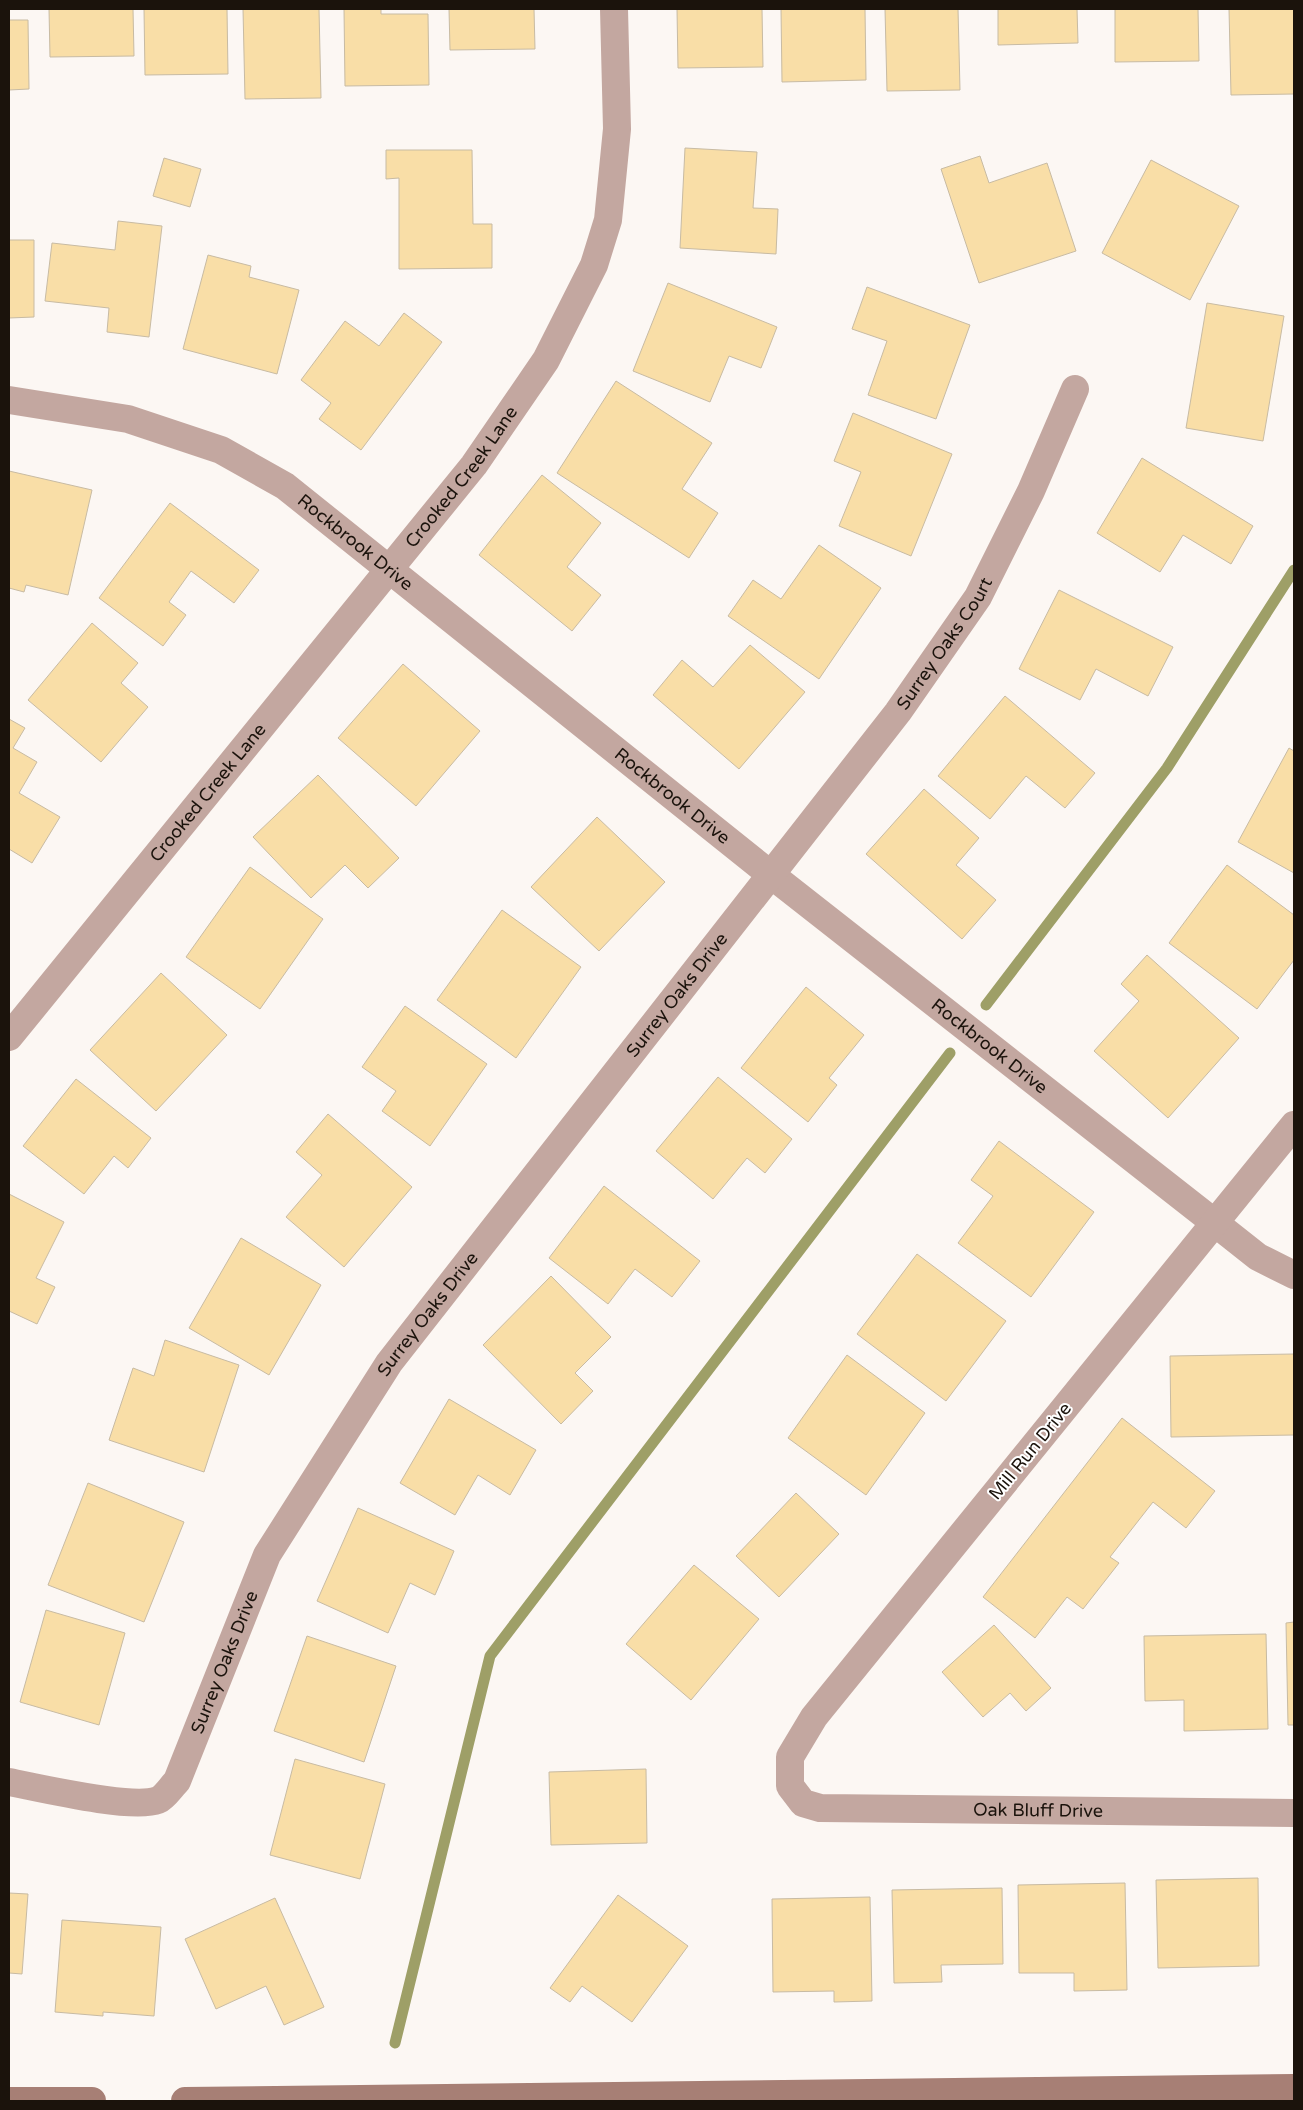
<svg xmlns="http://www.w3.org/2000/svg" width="1303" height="2110" font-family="'Varela Round',sans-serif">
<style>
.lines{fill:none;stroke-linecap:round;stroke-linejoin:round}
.stream{stroke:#9e9f67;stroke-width:11}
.building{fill:#f9dea7;stroke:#c8bba3}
.minor{stroke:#c3a7a0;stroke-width:28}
.secondary{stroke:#a77f75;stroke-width:28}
.labels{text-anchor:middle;stroke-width:4;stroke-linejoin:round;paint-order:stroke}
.street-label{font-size:18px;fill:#1b130c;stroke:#fff}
</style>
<rect width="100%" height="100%" fill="#fcf7f3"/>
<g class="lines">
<path class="stream" d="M986,1005l181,-237 127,-198
M395,2043l95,-387 460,-603"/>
</g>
<path class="building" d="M49,9h84l1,47 -84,1z
M144,9h83l1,65 -83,1z
M243,9h76l2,89 -76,1z
M344,9h37v5h47l1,71 -84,1z
M449,9h85l1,40 -85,1z
M677,9h85l1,58 -85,1z
M781,9h84l1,71 -84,2z
M885,9h73l2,81 -73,1z
M998,9h79l1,34 -80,2z
M1115,9h83l1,52 -84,1z
M1229,9h65v85l-63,1z
M9,20h19l1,69 -20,1z
M685,148l72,4 -4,56 25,1 -2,45 -96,-6z
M386,150h86l1,74h19v44l-93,1v-91l-13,1z
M980,156l9,27 58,-20 29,88 -97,32 -38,-114z
M164,158l37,11 -11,38 -37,-11z
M1151,160l88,46 -49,94 -88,-47z
M118,221l44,5 -13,111 -42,-5 2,-24 -64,-7 7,-58 63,7z
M9,240h25v77l-25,1z
M208,255l43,11 -2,11 50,13 -22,84 -94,-25z
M668,283l109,44 -16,41 -32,-12 -19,46 -77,-31z
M867,287l103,38 -34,94 -68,-24 19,-54 -35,-12z
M1207,303l77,13 -21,125 -77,-13z
M404,313l38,29 -81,108 -42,-31 12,-16 -30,-23 44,-59 34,25z
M616,381l96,62 -30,46 36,24 -29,45 -132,-85z
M853,413l99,41 -41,102 -72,-30 22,-54 -27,-11z
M1142,458l111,68 -22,38 -48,-29 -23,37 -63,-39z
M9,471l83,19 -24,105 -42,-10 -2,7 -15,-4z
M542,475l59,48 -34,44 34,28 -29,36 -93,-76z
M170,503l89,67 -25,33 -43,-32 -22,31 17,13 -23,31 -64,-48z
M819,545l62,43 -62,91 -91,-63 25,-36 28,19z
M1059,590l114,57 -25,49 -52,-27 -16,31 -61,-31z
M92,623l46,40 -17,20 27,24 -47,55 -73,-62z
M750,645l55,47 -66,77 -86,-74 29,-35 31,27z
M403,664l77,67 -64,75 -78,-68z
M1005,696l90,77 -30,35 -39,-32 -36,43 -52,-43z
M9,719l16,9 -12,20 24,14 -18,31 41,24 -28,46 -23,-14z
M1289,748l5,3v122l-56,-31z
M318,775l81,83 -31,30 -23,-23 -34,33 -58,-61z
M924,789l55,49 -23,27 40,35 -34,39 -96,-85z
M597,817l68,65 -66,69 -68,-64z
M1227,865l67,50v45l-37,49 -88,-66z
M250,867l73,52 -63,90 -74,-52z
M502,910l79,57 -65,91 -79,-58z
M1147,955l92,83 -71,80 -74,-67 45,-50 -18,-17z
M161,973l66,62 -71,76 -66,-61z
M806,987l58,48 -35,43 8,7 -29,37 -67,-54z
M405,1006l82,58 -57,82 -48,-35 14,-20 -34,-24z
M718,1077l74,62 -27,34 -18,-15 -34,41 -57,-48z
M76,1079l75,59 -23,30 -14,-12 -30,38 -61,-48z
M328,1114l84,73 -68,80 -58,-50 36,-42 -26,-23z
M999,1141l95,71 -63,85 -73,-54 35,-47 -22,-16z
M604,1186l96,75 -28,36 -37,-28 -27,35 -59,-46z
M9,1194l55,28 -28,56 19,9 -18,37 -28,-13z
M241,1238l80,47 -52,90 -80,-47z
M917,1254l89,67 -60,80 -89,-67z
M551,1276l60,61 -36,36 18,18 -32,33 -78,-79z
M165,1340l74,25 -35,107 -95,-32 24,-72 21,8z
M1294,1354v81l-123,2 -1,-81z
M847,1355l78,58 -59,82 -78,-57z
M449,1399l87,51 -26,45 -32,-20 -23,40 -55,-32z
M1122,1418l93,73 -29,37 -33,-26 -43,55 9,6 -36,46 -16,-12 -32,41 -52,-41z
M88,1483l96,39 -40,100 -96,-37z
M796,1493l43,41 -60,63 -43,-41z
M358,1508l96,43 -19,44 -25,-12 -22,50 -71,-32z
M694,1565l65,54 -68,81 -65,-56z
M46,1610l79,23 -26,92 -79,-23z
M1294,1622v103h-6l-2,-102z
M994,1625l57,63 -25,23 -16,-18 -27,24 -41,-45z
M1266,1634l2,95 -84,2v-31l-39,1 -1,-65z
M307,1636l89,30 -32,96 -90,-31z
M295,1759l90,25 -25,95 -90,-24z
M646,1769l1,74 -96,2 -2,-73z
M1258,1878l1,88 -101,2 -2,-88z
M1125,1883l2,107 -53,1v-18h-55l-1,-88z
M1002,1888l1,76 -62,1 1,17 -48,1 -2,-93z
M9,1893l19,1 -6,80 -13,-1z
M618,1895l70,51 -56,76 -50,-36 -12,16 -20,-14z
M870,1897l2,104 -38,1v-11l-61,1 -1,-93z
M275,1898l49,109 -40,18 -18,-39 -50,23 -31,-70z
M62,1920l99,7 -7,89 -51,-4v4l-48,-4z"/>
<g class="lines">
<g class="minor">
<path id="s1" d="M9,400l119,19 93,31 64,36 485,388 445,349 43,34 36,18"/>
<path id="s2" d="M9,1037l465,-572 72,-105 48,-95 14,-45 9,-91 -3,-120"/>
<path id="s3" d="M1294,1125l-480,592 -24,40v29l13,17 17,5 474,5"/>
<path id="s4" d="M9,1782c31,6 123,28 149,18 7,-3 13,-13 19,-19l90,-226 122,-192 509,-651 80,-115 53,-106 44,-102"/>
</g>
<path class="secondary" d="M9,2101h83
M185,2101l1109,-13"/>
</g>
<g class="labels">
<g class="street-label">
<text dy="6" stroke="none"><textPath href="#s2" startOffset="720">Crooked Creek Lane</textPath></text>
<text dy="6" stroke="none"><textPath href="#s1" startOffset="382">Rockbrook Drive</textPath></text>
<text dy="6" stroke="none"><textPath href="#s4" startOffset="1558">Surrey Oaks Court</textPath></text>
<text dy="6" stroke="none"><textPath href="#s2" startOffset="315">Crooked Creek Lane</textPath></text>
<text dy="6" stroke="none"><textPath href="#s1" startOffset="788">Rockbrook Drive</textPath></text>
<text dy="6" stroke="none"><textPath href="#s4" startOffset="1116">Surrey Oaks Drive</textPath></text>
<text dy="6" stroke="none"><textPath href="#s1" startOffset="1192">Rockbrook Drive</textPath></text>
<text dy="6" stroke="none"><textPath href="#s4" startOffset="711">Surrey Oaks Drive</textPath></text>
<text transform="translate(1030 1451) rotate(-51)" y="6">Mill Run Drive</text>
<text dy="6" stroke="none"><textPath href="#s4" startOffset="306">Surrey Oaks Drive</textPath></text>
<text dy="6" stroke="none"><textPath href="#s3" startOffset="1095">Oak Bluff Drive</textPath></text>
</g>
</g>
<rect width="1303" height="2110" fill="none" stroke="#1b130c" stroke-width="20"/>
</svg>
